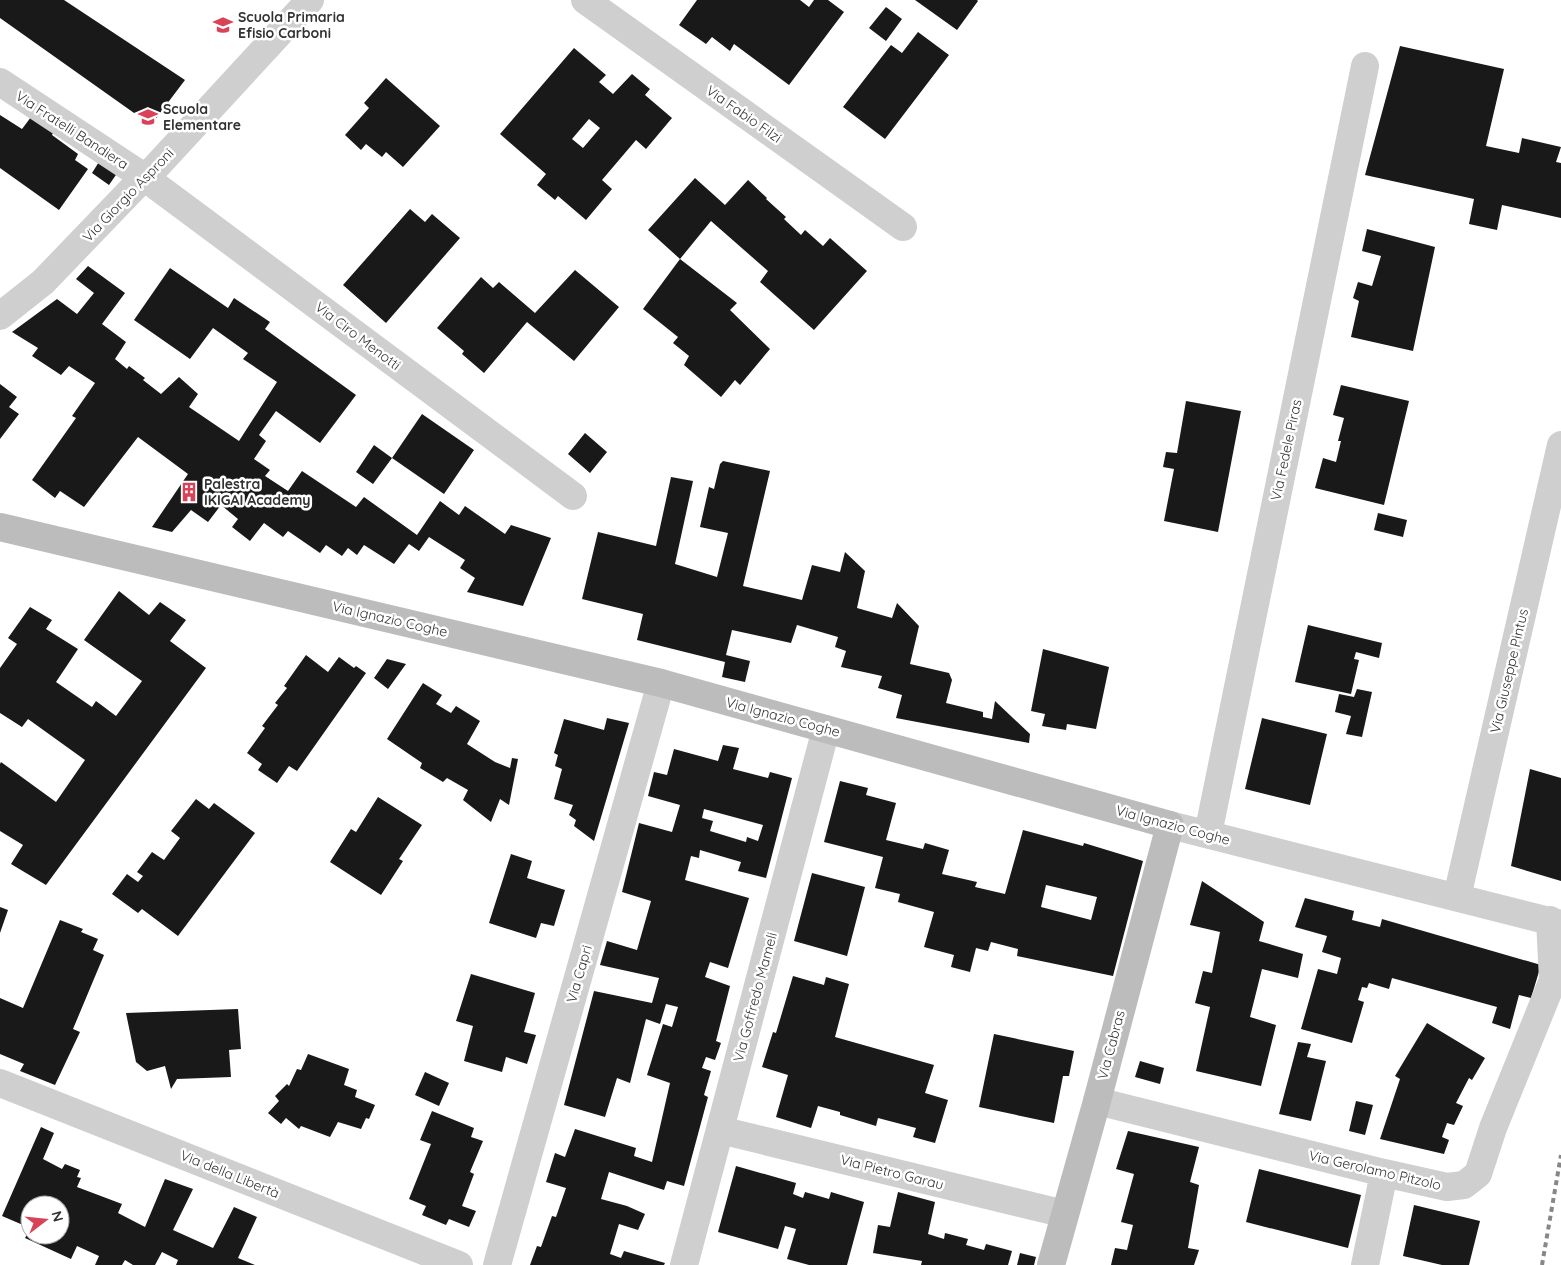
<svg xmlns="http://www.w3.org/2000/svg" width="1561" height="1265" font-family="Quicksand,sans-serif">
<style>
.building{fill:#191919;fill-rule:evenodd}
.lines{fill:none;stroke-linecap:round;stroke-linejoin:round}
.street{stroke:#cfcfcf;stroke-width:28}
.secondary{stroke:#bcbcbc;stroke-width:28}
.rail{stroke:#878787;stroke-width:4;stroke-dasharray:5 4;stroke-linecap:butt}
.labels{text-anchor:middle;stroke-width:5;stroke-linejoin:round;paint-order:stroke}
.poi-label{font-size:14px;font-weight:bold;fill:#323232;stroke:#fff;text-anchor:start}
.street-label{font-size:14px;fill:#323232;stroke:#fff}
</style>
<rect width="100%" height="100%" fill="#fff"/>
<path class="building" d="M0,0h64l121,80 -34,45 -151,-107z
M697,0h103l9,7 5,-7h14l16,12 -55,73 -55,-41 -4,7 -18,-14 -6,7 -27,-19z
M915,0h62l1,1 -21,29z
M886,7l16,12 -16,22 -17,-13z
M918,32l31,23 -64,84 -42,-32 48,-62 11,8z
M1400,46l104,23 -18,77 33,7 3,-15 39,9 -5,15 5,1v55l-59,-13 -5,25 -28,-6 5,-25 -109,-24z
M574,48l32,27 -7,7 14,12 19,-20 18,15 -5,6 27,23 -26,31 -10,-9 -34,40 10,9 -26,31 -28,-24 -3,4 -18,-15 9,-11 -46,-40zM589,119l11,9 -17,20 -11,-9z
M386,78l54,48 -37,41 -17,-15 -4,5 -16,-13 -5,6 -16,-15 24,-27 -5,-5z
M0,115l22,14 9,-12 23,14 -2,4 26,19 -3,6 13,9 -29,41 -59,-42z
M102,157l18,12 -11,16 -17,-12z
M695,178l30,27 23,-25 19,18 -1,1 20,18 -2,2 17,16 4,-5 18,16 7,-8 37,33 -53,59 -54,-48 8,-11 -57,-50 -31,38 57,44 -7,7 40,39 -30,36 -5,-5 -14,17 -37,-32 5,-9 -16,-13 5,-6 -35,-28 37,-50 -32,-29z
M410,209l15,13 7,-8 28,24 -74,85 -43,-38z
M1367,229l68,18 -22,104 -62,-14 8,-36 -6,-3 5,-16 14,4 9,-30 -19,-5z
M88,266l37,27 -23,31 24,18 -11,17 12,10 2,-3 16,12 -2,2 18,14 18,-17 19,17 -9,13 50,34 38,-59 -34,-23 5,-6 -35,-25 -23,31 -56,-39 36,-52 58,40 6,-10 36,24 -5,7 91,66 -36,48 -44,-32 -17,24 7,6 -12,18 16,11 -5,6 23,15 14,-20 54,36 8,-10 53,38 23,-34 19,14 6,-9 40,28 6,-9 40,13 -28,68 -56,-14 8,-14 -15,-10 5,-8 -36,-23 -10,14 -10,-7 -15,20 -30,-19 -7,10 -9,-7 -6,8 -16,-11 -6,8 -32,-22 -5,6 -19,-14 -14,18 -18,-14 6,-8 -17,-14 -13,17 -17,-12 -19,22 -20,-5 36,-53 -50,-37 -54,70 -24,-16 -5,7 -23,-18 44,-62 -4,-2 23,-33 -26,-17 -8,9 -29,-19 6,-8 -26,-16 45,-33 20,15 17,-21 -18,-14z
M575,270l44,37 -45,54 -47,-39 -43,51 -22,-19 2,-3 -27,-23 44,-51 12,11 6,-6 36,31z
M0,384l17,13 -8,10 10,7 -19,25z
M1341,385l68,16 -25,104 -69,-17 8,-30 13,4 5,-21h-3l6,-23 -11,-3z
M1186,401l55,10 -23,121 -54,-11 10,-52 -11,-2 3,-15 11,1z
M422,414l52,36 -30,44 -52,-36 -19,26 -17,-12 18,-27 18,13z
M585,433l22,19 -17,21 -22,-19z
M723,461l47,10 -27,115 59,14 10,-35 28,7 5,-20 20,19 -8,37 35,10 5,-15 22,23 -9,38 39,9 3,7 -6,23 37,9v5l9,2 3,-18 35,33 -1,9 -133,-25 6,-23 -24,-7 4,-12 -41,-9 5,-16 -11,-4 3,-10 -41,-12 -6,18 -59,-13 -6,25 24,6 -5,21 -23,-5 3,-15 -88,-22 6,-26 -61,-15 16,-67 58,14 15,-69 22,4 -18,83 42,13 11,-44 -28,-6 9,-40 5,2 6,-25z
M1378,513l29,7 -4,17 -29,-7z
M119,591l30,24 11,-13 26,18 -16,21 36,27 -160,217 -35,-21 12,-19 -23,-14v-67l1,-2 55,40 29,-42 -57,-41 -6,8 -22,-14v-45l17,-24 -9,-6 22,-31 22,13 -6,9 32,20 -22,33 36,25 4,-6 20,15 26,-35 -58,-41z
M1308,625l74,18 -3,15 -23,-6 -2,7 5,1 -8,34 -56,-12z
M1043,649l66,18 -13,62 -29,-5 -1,6 -24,-4 3,-12 -14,-3z
M306,655l22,17 11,-15 15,11 2,-2 10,7 -69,98 -8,-5 -12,17 -19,-13 4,-6 -15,-11 18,-25 -3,-2 16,-21 -3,-2 12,-15 -3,-2z
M387,659l19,5 -18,25 -14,-11z
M423,683l19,12 -6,9 15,9 5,-7 24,15 -13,23 28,18 15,6 2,-10 6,1 -9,46 -9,-6 -9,23 -28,-22 5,-10 -21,-12 -4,4 -23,-14 2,-5 -35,-24z
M1357,689l15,3 -10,45 -16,-3 5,-18 -16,-4 4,-18 15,3z
M607,718l22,5 -35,118 -20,-15 2,-6 -7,-5 4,-10 -19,-6 8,-30 -7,-3 3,-11 -4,-2 10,-34 40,11z
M1262,718l65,16 -17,71 -65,-16z
M723,745l16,3 -6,21 35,9 2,-6 22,6 -26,100 -28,-7 3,-9 -41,-12 -1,8 -8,-2 -6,24 64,18 -21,70 -18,-6 -5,15 25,9 -14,55 5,2 -6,17 -9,-3 -4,11 9,3 -7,24 4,2 -24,89 -17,-5 -3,9 -55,-18 -8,27 26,7 18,8 -7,16 -19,-6 -9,30 11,4 3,-7 41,12 -1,2h-134l7,-19 4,1 11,-31 4,1 10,-29 -20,-6 9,-29 10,4 10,-28 61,19 -2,8 18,6 18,-79 -23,-8 16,-51 9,3 6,-20 -12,-3 -6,20 -14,-5 -16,64 -13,-5 -12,39 -41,-12 30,-114 58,12 7,-25 -59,-13 7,-24 30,9 14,-49 -29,-9 17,-69 33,9 8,-27 -32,-9 6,-24 13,3 7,-26 44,12zM704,809l59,16 -5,16 -11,-4 -1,5 -36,-11 3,-10 -11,-3z
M1530,769l31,9v103l-50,-15z
M840,781l28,7 -2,7 30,8 -10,37 37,9 2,-6 24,7 -7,24 35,8 -2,5 30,7 18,-64 60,16 1,-3 59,18 -30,115 -96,-20 1,-7 -27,-7 -3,9 -12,-3 -6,24 -19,-5 3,-12 -30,-8 10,-35 -36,-10 2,-8 -25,-6 8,-31 -59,-15zM1046,885l51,12 -6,23 -50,-13z
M378,797l44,28 -23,34 4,2 -22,34 -51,-33 21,-33 5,3z
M196,799l13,10 5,-6 41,30 -77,103 -36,-27 -4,4 -26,-19 15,-20 11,8 5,-6 -6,-4 15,-20 12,8 16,-22 -9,-7z
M511,854l21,7 -5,17 38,12 -11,36 -13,-3 -5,15 -47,-15z
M812,873l53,14 -18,69 -53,-15z
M1202,881l62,41 -5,19 44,13 -5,24 -36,-9 -12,48 26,8 -15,61 -65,-15 14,-64 -15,-4 8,-32 9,2 8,-41 -30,-7z
M1305,898l49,13 -2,9 28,7 2,-8 159,46 -10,33 -12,-3 -9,34 -18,-6 5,-16 -105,-29 -3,11 -20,-6 -2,5 -5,-1 -4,13 6,2 -12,41 -51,-14 17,-60 19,5 4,-16 -19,-6 5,-16 -32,-9z
M0,907l8,3 -8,23z
M60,920l23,9 -2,3 17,7 -5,11 11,5 -31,74 7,3 -25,53 -35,-14 4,-7 -24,-10v-56l23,10z
M471,974l64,19 -11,39 12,3 -9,29 -21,-7 -4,15 -38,-11 9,-35 -17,-5z
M793,976l31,9 2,-8 23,7 -14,53 99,28 -9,28 23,7 -13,43 -22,-6 3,-9 -38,-10 -2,8 -36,-11v-3l-22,-6 -7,22 -35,-11 12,-42 -26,-8 11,-35 3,1z
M238,1009l3,40 -12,1 2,27 -54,2 -6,10 -6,-23 -18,5 -11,-9 -10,-49z
M1427,1023l58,35 -13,22 -3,-2 -13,25 7,3 -9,19 -7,-2 -5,14 7,3 -5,14 -64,-15 20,-60 -5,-3z
M994,1034l80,17 -5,25h-6l-9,47 -75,-16z
M1298,1042l13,2 -4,13 19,4 -15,60 -32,-7z
M308,1054l41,15 -5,16 13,5 -2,7 20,8 -6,14 -3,-1 -5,11 -23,-7 -8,15 -29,-11 -2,3 -13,-11 -5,6 -13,-11 11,-12 -4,-5 12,-12 2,2 8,-17 4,1z
M1140,1061l24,7 -4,16 -25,-7z
M425,1072l24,11 -10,23 -24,-11z
M1356,1101l17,4 -8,30 -16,-4z
M432,1111l42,17 -3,9 12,4 -13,31 4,2 -12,32 14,5 -7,16 -20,-8 -3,6 -24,-10 4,-9 -17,-7 22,-55 -11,-4z
M41,1127l13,6 -11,26 19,10 3,-5 15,6 -3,7 4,1 -4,9 45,17 -4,9 27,14 20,-48 28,10 -20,41 40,18 21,-41 23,10 -19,41 17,7h-79l2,-5 -16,-8 -7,13h-22l-8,-5 -3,5h-27l4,-9 -22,-10 -6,13 -46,-21 5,-9v6h30v-30h-30v23l-28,-12z
M1128,1131l71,16 -9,35 9,3 -11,63 11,2 -5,15h-83l4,-17 12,2 6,-25 -12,-3 13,-48 -18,-5z
M736,1166l60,17 -3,11 10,4 2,-6 24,7 2,-7 33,10 -17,63h-38l-22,-6 9,-30 -11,-3 -7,23 -60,-17z
M1259,1169l102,26 -13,53 -102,-26z
M898,1192l37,10 -7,32 16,5 1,-6 23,6 -2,6 18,5 2,-6 26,7 -4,14h-87l1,-4 -49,-8 5,-28 12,2z
M1414,1205l66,16 -11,44h-27l-39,-9z
M1020,1253l16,4 -2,8h-17z"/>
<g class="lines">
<path class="street" d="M585,0l318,227
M0,82l144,95 429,319
M0,316l43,-34 101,-105 10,-8 156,-169
M1170,825l391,99
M1208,834l157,-768
M1457,897l104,-452
M0,1083l459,182
M1097,1101l287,72 63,14 17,-2 14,-11 15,-46 60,-148 -3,-60
M720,1130l345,84
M497,1265l164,-582
M684,1265l142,-536
M1365,1265l19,-92"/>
<path class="secondary" d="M0,527l661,156 509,142 -73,276 -46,164"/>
<path class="rail" d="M1542,1265l19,-110"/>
</g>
<defs>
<symbol id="school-bare" viewBox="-9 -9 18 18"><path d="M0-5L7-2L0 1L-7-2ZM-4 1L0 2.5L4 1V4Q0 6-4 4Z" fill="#d94359" stroke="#fff" stroke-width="2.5" paint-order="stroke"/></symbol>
<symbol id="building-bare" viewBox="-9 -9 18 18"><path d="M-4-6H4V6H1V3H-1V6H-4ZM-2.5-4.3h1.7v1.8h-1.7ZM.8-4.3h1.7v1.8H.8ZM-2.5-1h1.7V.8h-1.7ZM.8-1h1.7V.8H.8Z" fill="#d94359" stroke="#fff" stroke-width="2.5" paint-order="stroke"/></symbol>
</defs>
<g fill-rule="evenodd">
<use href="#school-bare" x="209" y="11" width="28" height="28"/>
<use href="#school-bare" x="134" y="103" width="28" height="28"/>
<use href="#building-bare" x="175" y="478" width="28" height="28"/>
</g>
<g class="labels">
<g class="poi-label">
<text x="238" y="22">Scuola Primaria<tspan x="238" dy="16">Efisio Carboni</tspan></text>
<text x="163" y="114">Scuola<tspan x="163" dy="16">Elementare</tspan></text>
<text x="204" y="489">Palestra<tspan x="204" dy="16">IKIGAI Academy</tspan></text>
</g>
<g class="street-label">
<text transform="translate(744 114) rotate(35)" y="5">Via Fabio Filzi</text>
<text transform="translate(72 130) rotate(33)" y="5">Via Fratelli Bandiera</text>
<text transform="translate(128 195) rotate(-46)" y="5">Via Giorgio Asproni</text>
<text transform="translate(358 336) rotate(37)" y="5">Via Ciro Menotti</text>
<text transform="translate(1286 450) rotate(-78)" y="5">Via Fedele Piras</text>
<text transform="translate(390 619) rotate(13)" y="5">Via Ignazio Coghe</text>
<text transform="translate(1509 671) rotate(-77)" y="5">Via Giuseppe Pintus</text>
<text transform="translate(783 717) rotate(15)" y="5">Via Ignazio Coghe</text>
<text transform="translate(1173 825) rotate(15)" y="5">Via Ignazio Coghe</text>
<text transform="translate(579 974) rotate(-74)" y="5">Via Capri</text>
<text transform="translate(755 997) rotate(-75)" y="5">Via Goffredo Mameli</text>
<text transform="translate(1111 1045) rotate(-75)" y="5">Via Cabras</text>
<text transform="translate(1375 1170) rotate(13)" y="5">Via Gerolamo Pitzolo</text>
<text transform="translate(892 1172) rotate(14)" y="5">Via Pietro Garau</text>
<text transform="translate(230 1174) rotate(22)" y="5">Via della Libertà</text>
</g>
</g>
<g transform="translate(45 1220) rotate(74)"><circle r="24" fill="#ffffff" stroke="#adadad"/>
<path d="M0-4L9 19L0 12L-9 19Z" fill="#d94359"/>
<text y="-8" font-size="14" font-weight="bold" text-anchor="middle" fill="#323232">N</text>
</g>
</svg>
